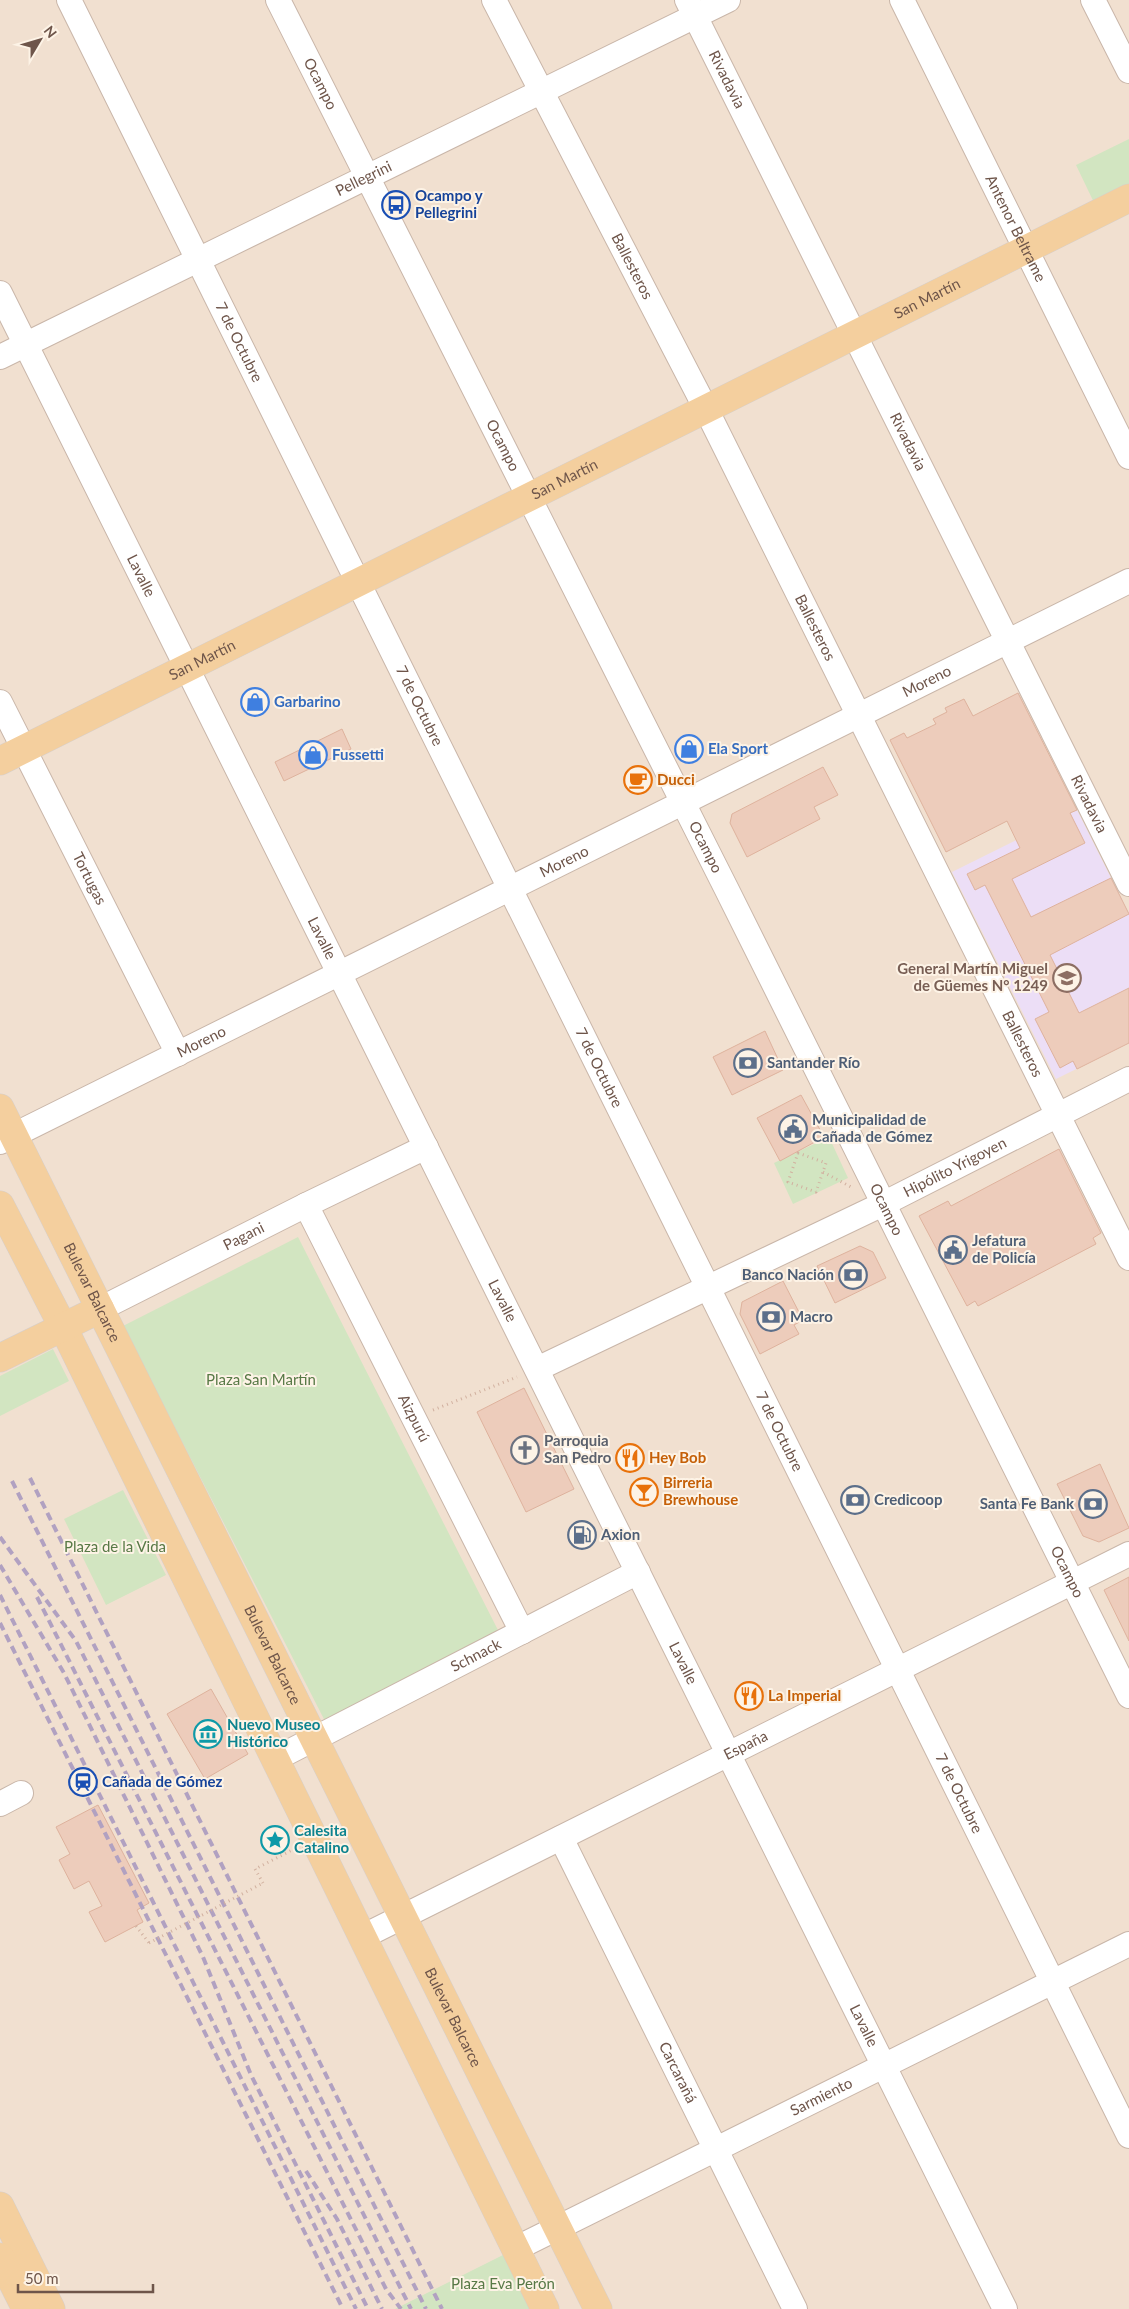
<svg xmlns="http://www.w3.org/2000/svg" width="1129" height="2309" font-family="Lato,sans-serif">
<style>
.residential{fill:#f1e0d0}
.education{fill:#ecdef6}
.green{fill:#d2e5c1}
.building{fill:#edccbb;stroke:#deb29d}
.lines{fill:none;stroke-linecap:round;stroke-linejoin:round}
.minor-casing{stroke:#c9b6a9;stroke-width:26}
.major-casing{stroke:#d6cfcc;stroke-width:29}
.path{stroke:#d1b09f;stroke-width:3;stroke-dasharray:1 4;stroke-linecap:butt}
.minor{stroke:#fff;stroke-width:24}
.major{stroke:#f4cf9e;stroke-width:28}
.rail{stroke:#b1a1c1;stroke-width:4;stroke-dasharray:8 5;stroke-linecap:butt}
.path-bridge{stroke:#d1b09f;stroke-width:3;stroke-dasharray:1 4;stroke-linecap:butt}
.labels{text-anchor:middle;stroke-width:4;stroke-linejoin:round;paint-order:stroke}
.street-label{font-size:15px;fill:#6e554a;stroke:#fdf3e6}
.transit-label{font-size:15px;font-weight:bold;fill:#164399;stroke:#fdf3e6;text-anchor:start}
.shop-label{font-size:15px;font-weight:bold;fill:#366cbe;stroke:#fdf3e6;text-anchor:start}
.food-label{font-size:15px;font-weight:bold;fill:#c56008;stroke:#fdf3e6;text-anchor:start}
.education-label{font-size:15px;font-weight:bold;fill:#785e54;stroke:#fdf3e6;text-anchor:end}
.service-label{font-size:15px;font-weight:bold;fill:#4e5e75;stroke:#fdf3e6;text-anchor:start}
.park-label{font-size:15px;fill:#587946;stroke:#fdf3e6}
.worship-label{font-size:15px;font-weight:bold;fill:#5b616d;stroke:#fdf3e6;text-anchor:start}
.culture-label{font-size:15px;font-weight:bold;fill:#0d838f;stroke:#fdf3e6;text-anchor:start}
</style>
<rect width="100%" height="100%" fill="#faefe1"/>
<path class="residential" d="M0,0h1129v2309h-1129z"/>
<path class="education" d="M1077,810l52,104v129l-73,36 -104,-207z"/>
<path class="green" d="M1129,139v59l-30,15 -23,-48z
M829,1137l19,41 -55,26 -19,-41z
M298,1237l203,399 -174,89 -204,-399z
M53,1349l16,32 -69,35v-40z
M123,1490l43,85 -60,30 -42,-86z
M515,2249l30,60h-150z"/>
<path class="building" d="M1018,693l59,117 -7,3 15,30 -73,36 19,38 80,-39 18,36 -79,41 29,58 50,-25v55l-52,26 -4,-8 -13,7 -25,-49 14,-7 -64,-127 -10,5 -8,-16 53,-26 -13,-27 -61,31 -56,-112 14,-7 3,5 29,-14 -3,-5 14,-7 -2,-4 19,-9 9,17z
M342,729l9,20 -67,32 -9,-19z
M823,767l15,28 -24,12 6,12 -73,38 -17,-34 2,-9z
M765,1031l18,39 -51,25 -19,-38z
M801,1095l23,42 -44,24 -23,-43z
M1059,1149l42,84 -8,5 3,6 -118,62 -3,-5 -8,5 -48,-90 29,-15 3,5z
M860,1246l13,6 13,26 -51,25 -18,-37z
M783,1281l20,39 -9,5 5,9 -39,20 -20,-40 2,-12z
M524,1388l50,101 -48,23 -49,-100z
M1100,1464l29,64 -30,14 -16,-6 -26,-52z
M1129,1577v64l-25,-51z
M211,1689l37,65 -43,25 -38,-65z
M98,1805l51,98 -12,7 6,12 -38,20 -16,-30 13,-6 -13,-25 -15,8 -15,-29 11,-6 -14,-27z"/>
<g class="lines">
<defs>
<g id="minor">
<path id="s1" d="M69,0l1060,2136"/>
<path id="s2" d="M278,0l448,888 403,808"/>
<path id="s3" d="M494,0l212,409 423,849"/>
<path id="s4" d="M687,0l442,884"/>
<path id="s5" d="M902,0l227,457"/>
<path d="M1093,0l36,71"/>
<path id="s6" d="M0,293l1005,2016"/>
<path id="s7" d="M0,357l728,-357"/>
<path id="s8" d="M0,702l178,352"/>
<path id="s9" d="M0,1142l1129,-561"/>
<path id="s10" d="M306,1205l216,427"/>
<path id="s11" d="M100,1309l206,-104 120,-58"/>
<path id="s12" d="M537,1369l346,-165 246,-125"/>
<path id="s13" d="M275,1759l363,-187"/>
<path d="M0,1804l21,-11"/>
<path id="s14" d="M561,1838l234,471"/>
<path id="s15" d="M362,1937l767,-383"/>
<path id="s16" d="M515,2249l614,-305"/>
</g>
<g id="major">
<path id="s17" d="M0,761l1129,-563"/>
<path id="s18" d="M0,1108l598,1201"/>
<path d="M0,1205l63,122 482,982"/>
<path d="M0,1358l100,-49"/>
<path d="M0,2206l51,103"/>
<path d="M0,2257l26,52"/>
</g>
</defs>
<use href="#minor" class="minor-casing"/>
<use href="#major" class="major-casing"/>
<path class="path" d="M798,1153l28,10 -10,29 -28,-10z
M823,1172l30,16
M433,1410l84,-33
M263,1883l-8,-14 41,-21
M136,1926l13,17"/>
<use href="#minor" class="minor"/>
<use href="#major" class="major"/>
<path class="rail" d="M30,1478l412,831
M12,1481l414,828
M0,1537l76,104 335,668
M0,1565l64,108 139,284 48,118 117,234
M0,1595l356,714
M37,1597l349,692 15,20
M0,1623l343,686
M306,2171l31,48 45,90"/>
<path class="path-bridge" d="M149,1943l114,-60"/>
</g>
<defs>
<symbol id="bus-ring" viewBox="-11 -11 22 22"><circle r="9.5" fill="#fdf3e6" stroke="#1a4fb4" stroke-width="1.5"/><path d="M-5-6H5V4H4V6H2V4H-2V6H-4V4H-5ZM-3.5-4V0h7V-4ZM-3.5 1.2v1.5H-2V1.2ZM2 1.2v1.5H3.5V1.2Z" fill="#1a4fb4"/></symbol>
<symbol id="shop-ring" viewBox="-11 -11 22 22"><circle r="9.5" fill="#fdf3e6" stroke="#3f7fe0" stroke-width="1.5"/><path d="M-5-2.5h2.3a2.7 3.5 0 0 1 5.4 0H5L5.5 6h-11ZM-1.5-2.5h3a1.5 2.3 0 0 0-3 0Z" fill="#3f7fe0"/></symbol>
<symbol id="cafe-ring" viewBox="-11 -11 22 22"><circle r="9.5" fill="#fdf3e6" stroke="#e8710a" stroke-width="1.5"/><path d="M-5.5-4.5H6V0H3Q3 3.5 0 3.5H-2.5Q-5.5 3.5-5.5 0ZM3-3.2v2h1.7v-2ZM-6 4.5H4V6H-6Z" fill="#e8710a"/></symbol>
<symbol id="school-ring" viewBox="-11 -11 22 22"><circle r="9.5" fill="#fdf3e6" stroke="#8d6e63" stroke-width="1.5"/><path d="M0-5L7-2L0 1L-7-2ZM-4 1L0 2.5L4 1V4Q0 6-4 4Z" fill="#8d6e63"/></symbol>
<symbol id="bank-ring" viewBox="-11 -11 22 22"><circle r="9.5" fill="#fdf3e6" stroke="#5c6f8a" stroke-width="1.5"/><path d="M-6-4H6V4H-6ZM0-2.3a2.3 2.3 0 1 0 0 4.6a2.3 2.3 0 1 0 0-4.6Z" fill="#5c6f8a"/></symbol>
<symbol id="civic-ring" viewBox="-11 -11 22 22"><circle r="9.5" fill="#fdf3e6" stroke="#5c6f8a" stroke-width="1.5"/><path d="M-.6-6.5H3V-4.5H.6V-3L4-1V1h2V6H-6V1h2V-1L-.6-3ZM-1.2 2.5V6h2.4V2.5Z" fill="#5c6f8a"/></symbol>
<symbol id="church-ring" viewBox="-11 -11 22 22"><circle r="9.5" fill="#fdf3e6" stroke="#6b7280" stroke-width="1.5"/><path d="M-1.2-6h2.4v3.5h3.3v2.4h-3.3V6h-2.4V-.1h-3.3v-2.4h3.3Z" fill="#6b7280"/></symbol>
<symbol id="restaurant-ring" viewBox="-11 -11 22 22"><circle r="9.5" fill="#fdf3e6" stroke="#e8710a" stroke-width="1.5"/><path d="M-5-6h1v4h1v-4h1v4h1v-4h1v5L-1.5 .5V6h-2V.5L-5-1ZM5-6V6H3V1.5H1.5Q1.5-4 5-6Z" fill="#e8710a"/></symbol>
<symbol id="bar-ring" viewBox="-11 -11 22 22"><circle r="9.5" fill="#fdf3e6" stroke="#e8710a" stroke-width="1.5"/><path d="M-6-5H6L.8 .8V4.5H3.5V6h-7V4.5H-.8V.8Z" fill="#e8710a"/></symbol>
<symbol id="fuel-ring" viewBox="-11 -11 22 22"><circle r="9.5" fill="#fdf3e6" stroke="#5c6f8a" stroke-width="1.5"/><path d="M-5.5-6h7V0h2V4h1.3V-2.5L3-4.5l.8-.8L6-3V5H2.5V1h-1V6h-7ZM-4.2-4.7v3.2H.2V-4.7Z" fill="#5c6f8a"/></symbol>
<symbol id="museum-ring" viewBox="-11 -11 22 22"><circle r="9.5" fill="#fdf3e6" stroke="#0f9aa8" stroke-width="1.5"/><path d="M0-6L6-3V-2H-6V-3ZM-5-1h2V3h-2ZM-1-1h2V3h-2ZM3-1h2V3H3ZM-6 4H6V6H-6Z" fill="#0f9aa8"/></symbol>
<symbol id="station-ring" viewBox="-11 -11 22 22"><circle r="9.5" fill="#fdf3e6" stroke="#1a4fb4" stroke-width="1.5"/><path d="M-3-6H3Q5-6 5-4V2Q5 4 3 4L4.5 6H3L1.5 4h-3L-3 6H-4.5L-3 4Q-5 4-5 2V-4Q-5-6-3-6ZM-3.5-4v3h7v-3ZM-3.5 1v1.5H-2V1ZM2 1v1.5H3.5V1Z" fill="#1a4fb4"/></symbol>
<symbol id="sight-ring" viewBox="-11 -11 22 22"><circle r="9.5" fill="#fdf3e6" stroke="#0f9aa8" stroke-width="1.5"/><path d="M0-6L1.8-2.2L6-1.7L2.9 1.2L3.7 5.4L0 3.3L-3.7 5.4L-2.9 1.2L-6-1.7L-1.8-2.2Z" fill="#0f9aa8"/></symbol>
</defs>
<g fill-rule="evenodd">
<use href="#bus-ring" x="380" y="189" width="32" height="32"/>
<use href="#shop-ring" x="239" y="686" width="32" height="32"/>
<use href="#shop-ring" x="673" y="733" width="32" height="32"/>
<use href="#shop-ring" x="297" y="739" width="32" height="32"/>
<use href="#cafe-ring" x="622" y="764" width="32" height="32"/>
<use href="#school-ring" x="1051" y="962" width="32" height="32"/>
<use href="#bank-ring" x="732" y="1047" width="32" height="32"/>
<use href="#civic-ring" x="777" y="1113" width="32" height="32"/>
<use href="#civic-ring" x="937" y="1234" width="32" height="32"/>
<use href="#bank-ring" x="837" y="1259" width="32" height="32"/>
<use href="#bank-ring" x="755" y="1301" width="32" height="32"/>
<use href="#church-ring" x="509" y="1434" width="32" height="32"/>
<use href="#restaurant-ring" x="614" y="1442" width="32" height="32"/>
<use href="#bar-ring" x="628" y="1476" width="32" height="32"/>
<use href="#bank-ring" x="839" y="1484" width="32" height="32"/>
<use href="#bank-ring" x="1077" y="1488" width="32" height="32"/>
<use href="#fuel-ring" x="566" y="1519" width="32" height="32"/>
<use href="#restaurant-ring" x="733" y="1680" width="32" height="32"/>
<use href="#museum-ring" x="192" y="1718" width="32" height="32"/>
<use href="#station-ring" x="67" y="1766" width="32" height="32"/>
<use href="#sight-ring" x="259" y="1824" width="32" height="32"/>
</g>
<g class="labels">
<g class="street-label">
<text dy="5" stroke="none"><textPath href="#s4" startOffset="89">Rivadavia</textPath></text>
<text dy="5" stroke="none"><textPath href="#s2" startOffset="94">Ocampo</textPath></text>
<text dy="5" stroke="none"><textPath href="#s7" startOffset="405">Pellegrini</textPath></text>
<text dy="5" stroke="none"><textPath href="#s5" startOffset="255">Antenor Beltrame</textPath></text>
<text dy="5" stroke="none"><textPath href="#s3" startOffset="300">Ballesteros</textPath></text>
<text dy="5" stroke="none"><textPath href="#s17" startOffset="1036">San Martín</textPath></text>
<text dy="5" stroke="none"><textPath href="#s1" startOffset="382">7 de Octubre</textPath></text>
<text dy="5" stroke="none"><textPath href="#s4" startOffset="494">Rivadavia</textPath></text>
<text dy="5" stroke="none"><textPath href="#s2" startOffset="499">Ocampo</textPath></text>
<text dy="5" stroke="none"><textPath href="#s17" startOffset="631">San Martín</textPath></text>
<text dy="5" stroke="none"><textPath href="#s6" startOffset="316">Lavalle</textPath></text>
<text dy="5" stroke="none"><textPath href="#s3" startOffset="705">Ballesteros</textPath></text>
<text dy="5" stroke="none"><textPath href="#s17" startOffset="226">San Martín</textPath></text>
<text dy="5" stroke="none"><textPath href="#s9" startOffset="1035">Moreno</textPath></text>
<text dy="5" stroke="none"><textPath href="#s1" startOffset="788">7 de Octubre</textPath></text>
<text dy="5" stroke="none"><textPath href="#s4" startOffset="899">Rivadavia</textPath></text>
<text dy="5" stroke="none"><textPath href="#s2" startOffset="949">Ocampo</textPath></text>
<text dy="5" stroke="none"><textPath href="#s9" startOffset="630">Moreno</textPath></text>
<text dy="5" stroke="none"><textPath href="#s8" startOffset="198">Tortugas</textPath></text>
<text dy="5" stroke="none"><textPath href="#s6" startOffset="721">Lavalle</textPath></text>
<text dy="5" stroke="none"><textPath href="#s9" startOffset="225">Moreno</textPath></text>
<text dy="5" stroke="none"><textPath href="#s3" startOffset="1170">Ballesteros</textPath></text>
<text dy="5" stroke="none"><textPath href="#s1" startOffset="1192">7 de Octubre</textPath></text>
<text dy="5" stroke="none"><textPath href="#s12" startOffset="464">Hipólito Yrigoyen</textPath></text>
<text dy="5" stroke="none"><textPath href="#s2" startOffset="1354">Ocampo</textPath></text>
<text dy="5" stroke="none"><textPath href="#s11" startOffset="161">Pagani</textPath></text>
<text dy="5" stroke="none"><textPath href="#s18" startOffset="206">Bulevar Balcarce</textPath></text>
<text dy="5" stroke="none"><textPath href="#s6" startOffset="1126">Lavalle</textPath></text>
<text dy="5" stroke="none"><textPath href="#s10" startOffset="239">Aizpurú</textPath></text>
<text dy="5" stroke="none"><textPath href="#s1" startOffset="1598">7 de Octubre</textPath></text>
<text dy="5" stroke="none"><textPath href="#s2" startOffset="1759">Ocampo</textPath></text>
<text dy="5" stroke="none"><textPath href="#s18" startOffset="611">Bulevar Balcarce</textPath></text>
<text dy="5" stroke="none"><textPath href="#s13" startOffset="226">Schnack</textPath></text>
<text dy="5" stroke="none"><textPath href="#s6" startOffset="1531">Lavalle</textPath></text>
<text dy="5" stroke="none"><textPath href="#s15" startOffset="429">España</textPath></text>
<text dy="5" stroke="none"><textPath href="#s1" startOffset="2002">7 de Octubre</textPath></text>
<text dy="5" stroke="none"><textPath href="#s18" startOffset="1016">Bulevar Balcarce</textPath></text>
<text dy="5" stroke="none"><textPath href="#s6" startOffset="1936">Lavalle</textPath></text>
<text dy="5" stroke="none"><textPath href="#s14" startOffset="262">Carcarañá</textPath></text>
<text dy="5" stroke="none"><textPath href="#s16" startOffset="342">Sarmiento</textPath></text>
</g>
<g class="transit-label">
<text x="415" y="201">Ocampo y<tspan x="415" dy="17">Pellegrini</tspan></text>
<text x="102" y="1787">Cañada de Gómez</text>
</g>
<g class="shop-label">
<text x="274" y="707">Garbarino</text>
<text x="708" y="754">Ela Sport</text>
<text x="332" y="760">Fussetti</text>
</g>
<g class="food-label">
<text x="657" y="785">Ducci</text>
<text x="649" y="1463">Hey Bob</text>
<text x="663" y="1488">Birreria<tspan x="663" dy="17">Brewhouse</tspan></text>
<text x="768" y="1701">La Imperial</text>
</g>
<g class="education-label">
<text x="1048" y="974">General Martín Miguel<tspan x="1048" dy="17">de Güemes N° 1249</tspan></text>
</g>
<g class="service-label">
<text x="767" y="1068">Santander Río</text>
<text x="812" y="1125">Municipalidad de<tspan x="812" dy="17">Cañada de Gómez</tspan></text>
<text x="972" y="1246">Jefatura<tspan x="972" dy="17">de Policía</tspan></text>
<text x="834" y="1280" text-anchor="end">Banco Nación</text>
<text x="790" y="1322">Macro</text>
<text x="874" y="1505">Credicoop</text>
<text x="1074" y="1509" text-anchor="end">Santa Fe Bank</text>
<text x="601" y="1540">Axion</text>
</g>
<g class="park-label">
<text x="261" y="1385">Plaza San Martín</text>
<text x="115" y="1552">Plaza de la Vida</text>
<text x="503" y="2289">Plaza Eva Perón</text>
</g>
<g class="worship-label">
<text x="544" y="1446">Parroquia<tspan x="544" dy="17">San Pedro</tspan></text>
</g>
<g class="culture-label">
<text x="227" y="1730">Nuevo Museo<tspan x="227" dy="17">Histórico</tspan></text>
<text x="294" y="1836">Calesita<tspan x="294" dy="17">Catalino</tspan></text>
</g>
</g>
<g transform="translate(40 40) rotate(52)" stroke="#fdf3e6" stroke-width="4" paint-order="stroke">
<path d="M0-4L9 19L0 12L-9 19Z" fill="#6e554a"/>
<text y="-8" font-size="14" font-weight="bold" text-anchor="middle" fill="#6e554a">N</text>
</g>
<path d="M18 2284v8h135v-8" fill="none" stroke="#6e554a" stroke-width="2.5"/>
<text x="25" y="2284" font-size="15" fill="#6e554a" stroke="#fdf3e6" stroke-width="4" paint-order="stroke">50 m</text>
</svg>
